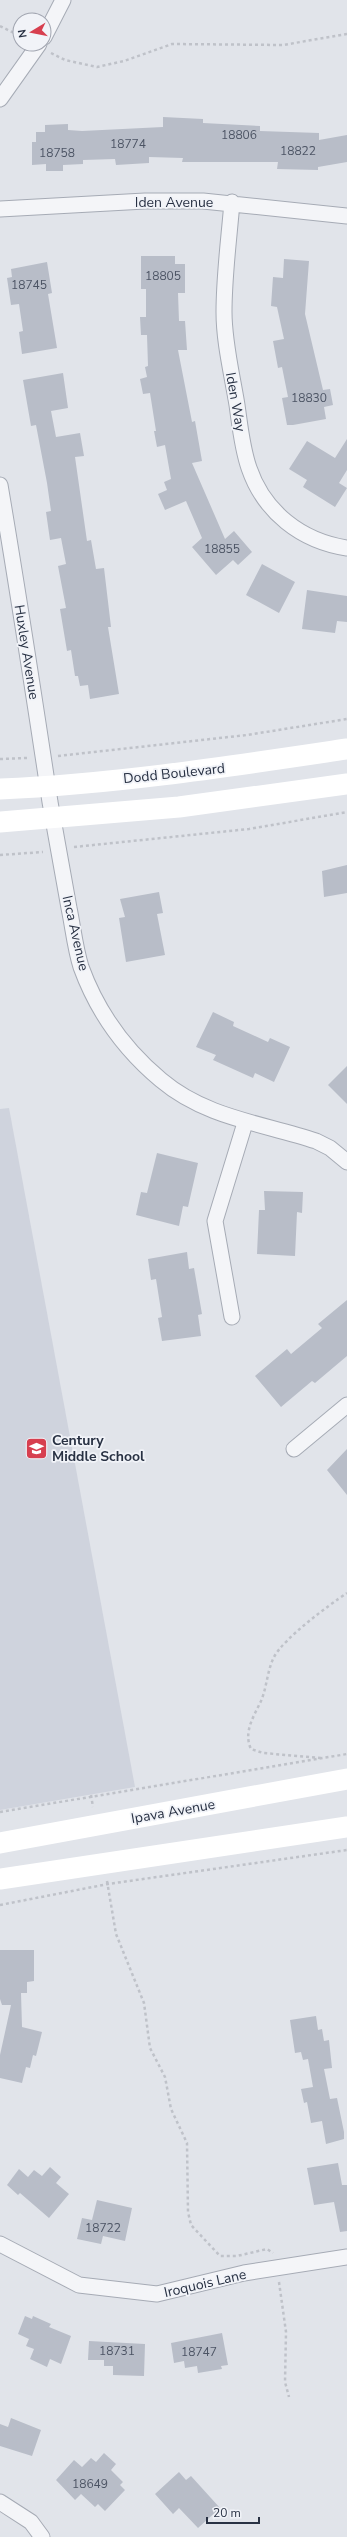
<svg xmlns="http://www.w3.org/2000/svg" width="347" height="2537" font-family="'Nunito Sans',sans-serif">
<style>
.built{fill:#cfd3dd}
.building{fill:#b8bdc8}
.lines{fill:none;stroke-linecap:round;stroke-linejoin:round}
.street-casing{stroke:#a6abb5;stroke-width:17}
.path{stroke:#bfc2c9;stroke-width:2.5;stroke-dasharray:3 3;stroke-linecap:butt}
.street{stroke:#f4f5f8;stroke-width:15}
.secondary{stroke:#fff;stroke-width:21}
.labels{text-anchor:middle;stroke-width:3.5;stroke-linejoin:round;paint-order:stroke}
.number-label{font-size:12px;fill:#4c5464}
.street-label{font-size:14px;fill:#283143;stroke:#f1f3f8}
.poi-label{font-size:14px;font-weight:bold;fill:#283143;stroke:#f1f3f8;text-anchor:start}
</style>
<rect width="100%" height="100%" fill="#e1e4ea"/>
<path class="built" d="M9,1108l126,679 -135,23v-701z"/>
<path class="building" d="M163,117l40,2v4l57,3v5l59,2v7l28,-5v27l-29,5v3l-41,-1 1,-7h-96l1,-4 -34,-1v6l-33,2 -1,-6 -32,1v4l-20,1v6h-17v-7l-14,1v-23h4v-10h9v-7l23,-1v6l14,1 81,-4z
M141,256h34v8h10v29h-7l1,28h6l2,29h-9l14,72 3,-1 7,40 -10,2 33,76 9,-8 18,21 -14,13 -5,-5 -17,15 -24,-28 10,-9 -16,-37 -21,9 -7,-16 9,-4 -3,-8 7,-3 -6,-34 -8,2 -3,-16h2l-6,-38 -7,1 -3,-15 7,-2 -2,-10 3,-1 -1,-31h-6l-1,-18h6v-28h-5z
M284,259l25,2 -4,53 18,76 7,-1 3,16 -9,2 2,12 -33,6h-6l-5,-27 6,-1 -6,-30 -4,1 -5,-27 11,-2 -7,-32 -6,-1 2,-29 10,1z
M47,262l5,31 -4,1 9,54 -35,6 -3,-22 4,-1 -4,-27 -8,1 -4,-27 5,-1 -1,-8z
M63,373l5,35 -17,3 5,26 24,-4 4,23 -9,1 12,84 4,-1 5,29 8,-1 7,59h-3l11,67 -29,5 -2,-14 -8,1 -2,-10h-3l-4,-26 -4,1 -7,-42 6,-1 -8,-42 8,-2 -5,-26 -11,2 -4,-28 5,-1 -4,-28 -11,-58 -5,1 -8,-46z
M347,439v31l-8,13 8,5 -12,19 -32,-20 4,-7 -18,-11 18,-28 28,17z
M262,564l33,18 -16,31 -33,-18z
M307,590l40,6v26l-10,-1 -2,12 -33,-4z
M347,865v28l-23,4 -2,-26z
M159,892l4,21 -6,1 8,41 -39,7 -7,-44 6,-1 -5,-18z
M213,1012l21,10 -1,4 35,16 2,-4 20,9 -16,35 -19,-9 -2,5 -40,-18 3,-5 -20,-8z
M347,1066v38l-19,-19z
M157,1153l41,10 -10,44 -5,-1 -4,20 -43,-11 5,-23 6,1z
M264,1191l39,1 -1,21 -5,-1 -2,44 -38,-2 2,-44h6z
M187,1252l2,17 5,-1 8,46 -4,1 3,21 -39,5 -4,-23 4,-1 -6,-38 -5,1 -3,-21z
M347,1300v56l-32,27 -3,-2 -31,26 -26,-31 32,-27 4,5 31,-26 -4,-4z
M347,1449v46l-20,-25z
M0,1950h34v31l-7,1v11h-6l1,34 20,5 -6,24 -3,-1 -3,13 -4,-1 -4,16 -22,-5v-23l11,-50h-9l-2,-6z
M316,2016l2,14 4,-1 2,12 5,-1 3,28 -8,1 6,30 7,-1 7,34v7l-18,5 -4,-23 -11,2 -4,-21 -3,1 -3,-14 12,-2 -5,-28 -5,1 -2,-8 -6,1 -5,-33z
M338,2163l4,22h5v46l-7,1 -6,-30 -20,3 -7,-37z
M50,2167l11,10 -5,6 13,11 -20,24 -29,-25 -2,2 -11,-10 12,-16 9,8 6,-7 8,6z
M97,2200l35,8 -7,33 -22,-5 -2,8 -24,-5 5,-21 10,2z
M25,2316l7,3 1,-3 18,8 -2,3 22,9 -10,28 -11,-5 -3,8 -17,-8 4,-10 -8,-3 3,-7 -11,-5z
M222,2333l6,32 -7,1 1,3 -24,4 -1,-7 -12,2 -1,-7 -10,2 -3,-20z
M89,2341l56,3 -1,32 -31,-1v-9h-9v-6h-16z
M11,2418l30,12 -9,26 -32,-10v-22l8,3z
M104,2453l12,11 -5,6 12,12 -3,3 5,5 -20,21 -7,-7 -3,3 -14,-13 -6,6 -19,-20 18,-20 8,7 9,-9 5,4z
M179,2472l7,8 5,-4 29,32 -22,20 -19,-20 -6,6 -18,-20z"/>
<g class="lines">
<defs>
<path id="street" d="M44,37l19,-37
M0,99l39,-55
M232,202c-3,37 -8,73 -8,110 0,31 8,62 13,93 3,21 5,43 12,63 15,44 52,73 98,80
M0,209l145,-8h58l144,15
M0,485c18,106 34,211 50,317 6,35 13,71 19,106 4,19 6,40 12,59 16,44 44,83 80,113 45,38 101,43 155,61l14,7 17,14
M232,1317l-17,-96 30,-98
M294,1449l53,-44
M0,2244l79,41 78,9 87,-21 103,-16
M0,2502l31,20 11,15"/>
</defs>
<use href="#street" class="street-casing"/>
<path class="path" d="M0,26l20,10
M51,53l14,7 32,7 27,-6 48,-17 111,1 64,-11
M58,756l189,-21 100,-16
M0,759l27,-1
M74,847l175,-18 98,-17
M0,855l43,-3
M321,1758l-58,-5 -12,-4c-8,-17 3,-33 10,-48 6,-14 6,-30 13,-44 10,-19 55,-52 73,-64
M91,1795l2,12
M0,1812l347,-58
M107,1881l9,53 28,69 6,45 15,29 6,32 16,34 1,69 3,13 29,31h17l30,-7 6,4
M0,1905l108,-21 239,-34
M279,2282l7,50 -1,50 4,15"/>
<use href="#street" class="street"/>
<path class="secondary" d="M0,789c116,-5 232,-23 347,-40
M0,822l179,-15 168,-23
M0,1843l347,-64
M0,1879l347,-52"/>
</g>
<defs>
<symbol id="school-square" viewBox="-11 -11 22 22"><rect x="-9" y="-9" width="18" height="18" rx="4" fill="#d73f4f" stroke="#f1f3f8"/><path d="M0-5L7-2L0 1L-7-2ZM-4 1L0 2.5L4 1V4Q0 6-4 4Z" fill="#fff"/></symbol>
</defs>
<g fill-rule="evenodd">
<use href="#school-square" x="24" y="1436" width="25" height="25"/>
</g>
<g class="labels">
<g class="number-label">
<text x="239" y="139">18806</text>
<text x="128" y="148">18774</text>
<text x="298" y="155">18822</text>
<text x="57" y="157">18758</text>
<text x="163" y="280">18805</text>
<text x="29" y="289">18745</text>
<text x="309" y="402">18830</text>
<text x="222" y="553">18855</text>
<text x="103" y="2232">18722</text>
<text x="117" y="2355">18731</text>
<text x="199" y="2356">18747</text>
<text x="90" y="2488">18649</text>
</g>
<g class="street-label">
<text x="174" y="207">Iden Avenue</text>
<text transform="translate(236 402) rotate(80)" y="5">Iden Way</text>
<text transform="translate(27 652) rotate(81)" y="5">Huxley Avenue</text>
<text transform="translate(174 773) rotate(-6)" y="5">Dodd Boulevard</text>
<text transform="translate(76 933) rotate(77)" y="5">Inca Avenue</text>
<text transform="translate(173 1811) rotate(-10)" y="5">Ipava Avenue</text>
<text transform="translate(205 2283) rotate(-13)" y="5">Iroquois Lane</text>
</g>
<g class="poi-label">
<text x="52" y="1445">Century<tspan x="52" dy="16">Middle School</tspan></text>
</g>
</g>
<g transform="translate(32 32) rotate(260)"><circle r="19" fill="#f1f3f8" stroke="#a1a5b0"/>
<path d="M0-3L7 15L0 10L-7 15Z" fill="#d73f4f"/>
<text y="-6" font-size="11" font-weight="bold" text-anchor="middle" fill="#283143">N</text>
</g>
<path d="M207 2517v6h52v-6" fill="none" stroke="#283143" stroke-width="2"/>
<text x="213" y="2517" font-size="12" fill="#283143" stroke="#f1f3f8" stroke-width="3" paint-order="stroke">20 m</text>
</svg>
